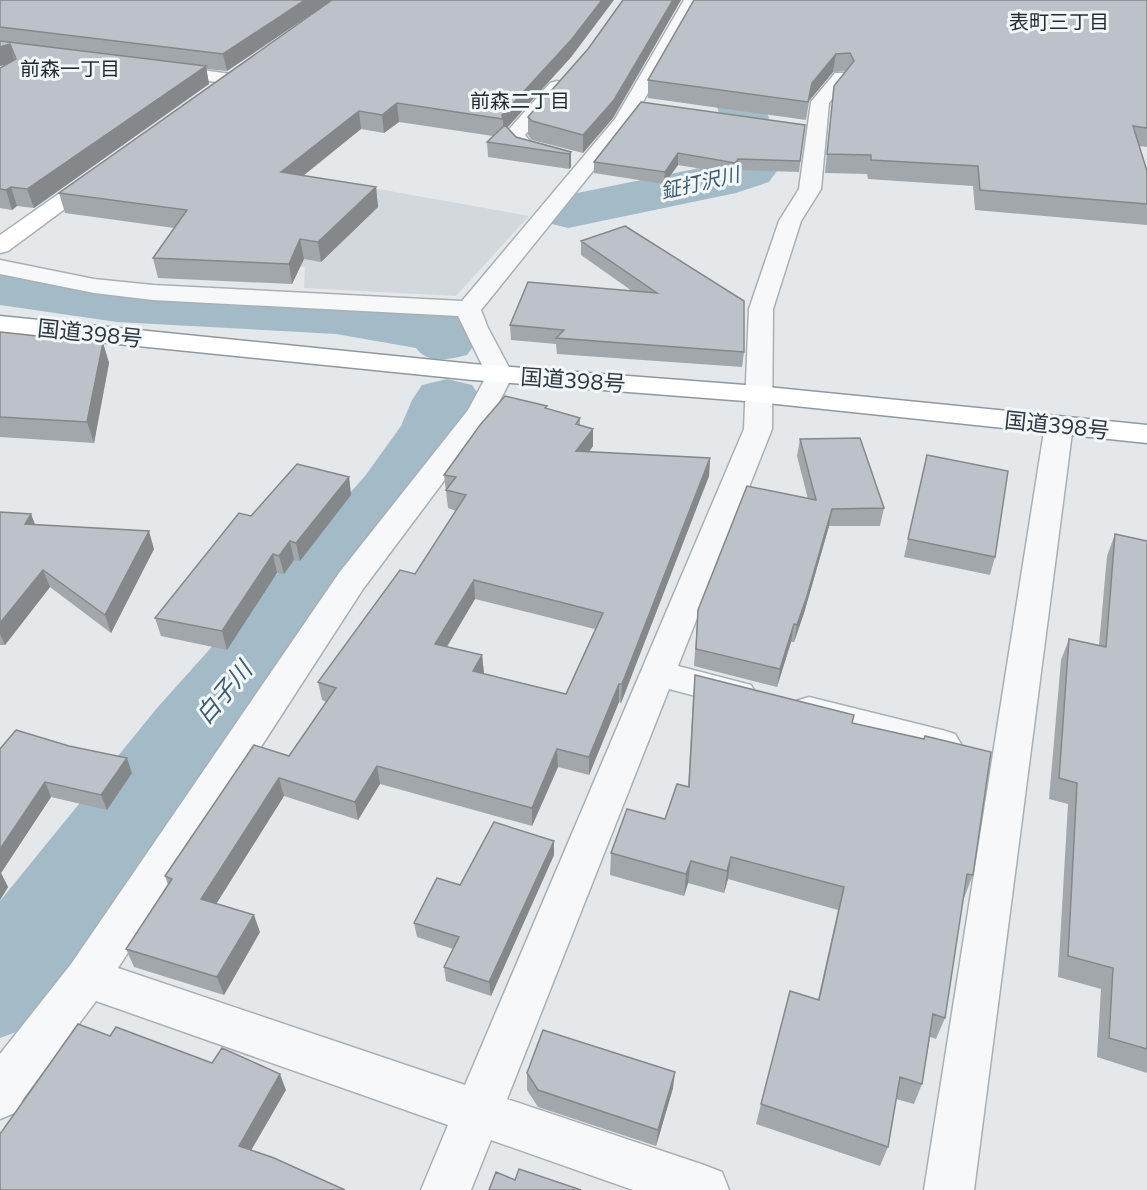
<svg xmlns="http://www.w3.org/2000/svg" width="1147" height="1190" font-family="Commissioner,'Noto Sans JP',sans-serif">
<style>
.built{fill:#d3d8dd}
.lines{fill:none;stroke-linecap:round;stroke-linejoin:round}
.river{fill:#a3bbc7;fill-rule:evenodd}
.street-casing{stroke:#a9b0b5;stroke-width:3}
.secondary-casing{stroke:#a9b0b5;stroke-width:3}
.highway-casing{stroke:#8d98a0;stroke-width:3}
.street{fill:#f7f8f9;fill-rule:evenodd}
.secondary{fill:#fff;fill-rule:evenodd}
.highway{fill:#fff;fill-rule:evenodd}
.wall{fill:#a2a7ab;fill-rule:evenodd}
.shaded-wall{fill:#84888b}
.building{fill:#bcc2c7;stroke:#84888b;stroke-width:1.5;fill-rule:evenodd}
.labels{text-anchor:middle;stroke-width:6;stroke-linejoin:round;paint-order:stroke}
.far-neighbourhood-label{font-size:20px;fill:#1f2a33;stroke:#f4f7f8}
.far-water-label{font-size:20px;font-style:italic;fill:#3b5e72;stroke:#f4f7f8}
.street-label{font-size:22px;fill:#2d3942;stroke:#f4f7f8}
.water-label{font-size:24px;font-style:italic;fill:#3b5e72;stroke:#f4f7f8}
</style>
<rect width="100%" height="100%" fill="#e4e8eb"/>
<path class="built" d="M289,173l240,43 -73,80 -152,-8 1,-21 -111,-11z"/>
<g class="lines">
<path class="river" d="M786,0h40l-14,24 -8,21 -37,52 -2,8 12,39v27l-8,11 -33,11 -168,35 -20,-5 -8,-12 8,-12 176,-36 1,-19 -8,-39 2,-8 42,-55z
M0,269l117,15 219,12 124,22 17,23 -10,14c-17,4 -39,10 -51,-7l-80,-14 -219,-12 -117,-17z
M447,379l25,6 10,15 -10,27 -53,83 -196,248 -183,265 -40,15v-137l157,-193 208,-232 36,-50 11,-26 10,-15z"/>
<defs>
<path id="street" d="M684,0h16l-70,125 -149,185 7,18 25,47 -22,43 -128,171 -245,379 347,117 279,-656 5,-120 30,-88 20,-32 12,-87 24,-29h12l3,4 -21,26 -8,86 -20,32 -28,88 -1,120 -94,237 73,19 5,9 -5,9 -13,4 -69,-18 -162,410 197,66 18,7 7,18h-96l-142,-50 -20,50h-50l27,-65 -352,-124 -73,98 -6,13 -17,7v-65l71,-90 268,-391 129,-163 19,-35 -29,-59 -305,-16 -59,-7 -94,-19v-14l94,19 59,6 309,16 153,-182z
M164,65l67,9 6,1 3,4 -3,4 -6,1 -73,-10 -3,-4 3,-4z
M557,81l7,2 2,4 -41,48 6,7 33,9 3,4 -3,4 -7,2 -40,-11 -13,-15 46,-52z
M1059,417l10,2 4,6 -99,765h-50l121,-765 4,-6z
M809,697l133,33 13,4 6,10 -6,10 -13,4 -146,-37 -5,-10 5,-10z"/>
<path id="secondary" d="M97,170l7,2 4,4 -4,4 -96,71 -8,2v-18l90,-63z"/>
<path id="highway" d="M0,316l473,48 285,22 389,39v18l-389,-41 -285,-22 -473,-48z"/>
</defs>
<use href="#street" class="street-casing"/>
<use href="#secondary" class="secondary-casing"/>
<use href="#highway" class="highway-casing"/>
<use href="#street" class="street"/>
<use href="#secondary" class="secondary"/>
<use href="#highway" class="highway"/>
</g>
<path class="wall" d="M0,0h332l-105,71 -21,-2 3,15 -175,124 -17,-2 -5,4 -12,-2v-140l9,-5 -9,3z
M332,0l240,56 -65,72 9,9 55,15v15l-2,2 -81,-12 -1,-15 6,-6 -94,-14 -15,11 -23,-4 -58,47 73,11 2,20 -57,55 -17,-3 -12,25 -134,-6 -5,-20 21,-30 -109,-15 -6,-20z
M623,0h58l-68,118 -30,35 -51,-13 -4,-5v-18l60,-68z
M1147,0v147l-8,-1 8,25v54l-172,-15 -2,-24 -105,-7 -1,-5 -42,-1 9,-87 12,-15 -13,1 -24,29 -3,19 -158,-22v-18z
M805,125l-6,47 -62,-2 -3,4 -56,-9 -14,19 -70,-11v-11z
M581,241l163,111 -2,15 -185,-13 -1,-10 -45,-4 -1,-15 122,-34 -51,-36z
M0,332l103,11 6,20 -15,80 -94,-6z
M547,406v3l33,9v7l13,4v17l-4,6 121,6 -1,18 -88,227 -2,-1 -30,73 -31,-8 -26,59 -152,-42 -22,36 -74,-24 -68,108 44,28 -36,63 -90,-28 -8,-18 42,-64 -3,-9 124,-120 37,-54 -4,-2 -4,-18 97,-108 41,-63 -8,-3 -4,-33zM475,599l120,30 -29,65 -82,-20 -2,-19 -35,-8z
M800,439l84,69 -4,18h-51l-25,87 -10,29h-3l-14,45 -83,-21 4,-56 110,-111 -11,-43z
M927,455l68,102 -5,18 -86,-18z
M349,477l2,18 -51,66 -6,-1 -10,14 -7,-1 -50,77 -66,-14 -6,-18 96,-102z
M0,512l35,12 119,25 -43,84 -61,-46 -45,58h-5z
M1115,534l32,7v532l-50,-16 4,-68 -43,-12 10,-173 -19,-5 12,-139 8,-21 30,6 8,-89z
M695,675l157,48 121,152 -9,23 -1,-1 -18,121 -9,21 -6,-2 -8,47 -8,20 -18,-5 -8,48 -8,19 -124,-42 5,-20 57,-105 20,-89 -110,-31 -4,14 -36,-10 -4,13 -74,-21 1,-22 54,-34 23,-32 5,-90z
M0,749l132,24 -25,37 -56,-13 -50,76 7,14 -8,13z
M554,855l-63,141 -45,-15 -2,-14 9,-18 -36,-12 -3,-14 46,-38z
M527,1073l146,15 -17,58 -118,-39 -11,-17z"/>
<path class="shaded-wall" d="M305,0h27l-105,71 -4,-17z
M602,0h12l-42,56 -69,76v-13l-1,-4z
M673,0h8l-68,118 -30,35v-18z
M10,44l5,18 -15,4v-19z
M836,54l-3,18 -24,29 -3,19 6,-37z
M206,66l3,18 -175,124 -7,-19z
M397,103l2,19 -15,11 -2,-18z
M359,111l2,18 -77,62 -3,-19z
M571,152v15l-2,2v-15z
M678,153v12l-14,19 1,-12z
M738,159l-1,11 -3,4 1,-11z
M11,187l6,19 -5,4 -6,-20z
M376,187l2,20 -57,55 -3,-20z
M300,239l4,20 -12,25 -3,-20z
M103,343l6,20 -15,80 -7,-21z
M593,429v17l-17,23v-18z
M710,458l-1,18 -88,227 1,-19z
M349,477l2,18 -51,66 -4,-18z
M832,509l-3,17 -25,87 -10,29 3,-17z
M31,514l7,18 -13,-8z
M149,531l5,18 -43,84 -6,-18z
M290,541l4,19 -10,14 -5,-18z
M273,554l4,19 -50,77 -5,-19z
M43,570l7,17 -45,58 -5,-11v-11z
M474,580l1,19 -38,64 -2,-19z
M794,624l-3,18 -14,45 3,-18z
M482,655l2,19 -11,-3z
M619,684v18l-30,73v-18z
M557,749l1,18 -26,59v-18z
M127,758l5,15 -25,37 -6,-15z
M377,766l3,18 -22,36 -3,-18z
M279,778l5,18 -76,121 -7,-18z
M45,782l6,15 -50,76 7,14 -8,13v-51z
M554,841v14l-63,141 -2,-14z
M731,857l-3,22 -4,14 3,-22z
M691,861l-3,22 -4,13 2,-22z
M254,915l6,17 -36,63 -7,-18z
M675,1072l-2,16 -17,58 2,-16z
M280,1074l6,16 -41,71 -6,-15z"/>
<path class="building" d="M0,0h305l-82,54 -223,-27z
M332,0h270l-30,39 -70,76 1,4 -106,-16 -15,12 -23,-4 -78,61 95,15 -58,55 -18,-3 -11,25 -136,-6 34,-48 -128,-17z
M623,0h50l-59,100 -31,35 -51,-14 -4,-4 60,-68z
M694,0h453v128l-14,-2 14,45v33l-167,-14 -2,-24 -107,-6v-5l-44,-1 7,-68 20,-25 -4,-8 -14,1 -24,29 -4,19 -160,-22z
M0,41l206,25 -179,123 -16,-2 -5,3 -6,-1v-121l16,-9 -6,-15 -10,3z
M641,102l164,23 -5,36 -62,-2 -3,4 -57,-10 -13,19 -71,-10z
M505,125l11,12 55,15 -2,2 -82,-12z
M625,226l119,75v51l-188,-14 8,-8 -54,-5 18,-43 129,11 -76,-52z
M0,332l103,11 -16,79 -87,-5z
M505,396l42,10 -2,2 35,10 -4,6 17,5 -17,22 134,7 -88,226h-3l-30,73 -32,-8 -25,59 -155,-42 -22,36 -76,-24 -78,121 53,16 -37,62 -91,-28 46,-70 -7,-3 89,-131 35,11 47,-68 -18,-6 82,-112 15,4 51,-79 -20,-5 10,-13 -12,-2 36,-50zM474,580l129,33 -37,81 -93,-23 9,-16 -47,-11z
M860,438l24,70 -52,1 -25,87 -10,29 -3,-1 -14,45 -84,-20 2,-39 49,-124 69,14 -16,-61z
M927,455l81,16 -13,86 -87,-18z
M297,464l52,13 -53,66 -6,-2 -11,15 -6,-2 -51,77 -67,-13 84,-105 12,3z
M0,512l31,2 -6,10 124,7 -44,84 -62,-45 -43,53z
M1115,534l32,7v508l-38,-11 4,-70 -45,-12 9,-173 -18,-5 10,-139 37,8z
M695,675l159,40 -2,8 72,16 1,-3 66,16 -18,123 -6,-1 -22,144 -12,-4 -11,70 -22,-7 -12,70 -127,-43 29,-113 29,9 25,-113 -113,-30 -4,14 -36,-10 -5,13 -75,-21 16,-44 38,10 12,-35 12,3z
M16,730l53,16 58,12 -26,37 -56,-13 -45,67v-100z
M494,822l60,19 -65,141 -45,-15 15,-30 -45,-14 23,-45 23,7z
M78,1024l32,12 6,-9 96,36 10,-15 58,26 -41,72 35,12 71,32h-345v-56z
M543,1030l132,42 -17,58 -120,-40 -11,-17z
M519,1169l62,21h-92l7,-18 19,8z"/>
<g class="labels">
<g class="far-neighbourhood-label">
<text x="1059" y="29">表町三丁目</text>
<text x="70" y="76">前森一丁目</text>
<text x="520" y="108">前森二丁目</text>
</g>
<g class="far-water-label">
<text transform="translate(700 183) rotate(-13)" y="7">鉦打沢川</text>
</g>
<g class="street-label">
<text transform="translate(90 333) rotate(6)" y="8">国道398号</text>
<text transform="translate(573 380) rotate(4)" y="8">国道398号</text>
<text transform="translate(1057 425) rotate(6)" y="8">国道398号</text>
</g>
<g class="water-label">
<text transform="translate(224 693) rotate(-50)" y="8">白子川</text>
</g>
</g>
</svg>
